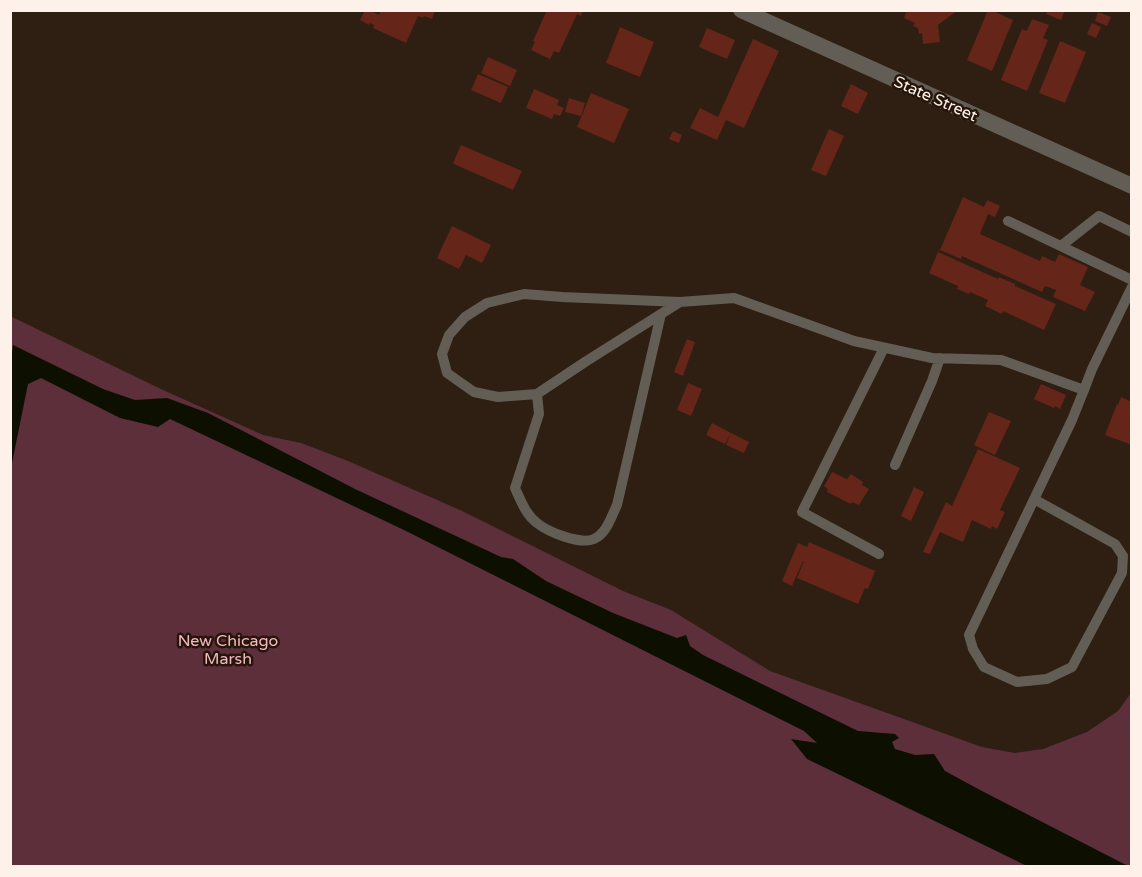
<svg xmlns="http://www.w3.org/2000/svg" width="1142" height="877" font-family="'Varela Round',sans-serif">
<style>
.green{fill:#5c2f3b}
.water{fill:#0d1000}
.building{fill:#652519}
.lines{fill:none;stroke-linecap:round;stroke-linejoin:round}
.service{stroke:#625e55;stroke-width:10}
.minor{stroke:#625e55;stroke-width:16}
.labels{text-anchor:middle;stroke-width:5;stroke-linejoin:round;paint-order:stroke}
.street-label{font-size:16px;fill:#fdf1e9;stroke:#251609}
.park-label{font-size:16px;fill:#f7b8c6;stroke:#251609}
</style>
<rect width="100%" height="100%" fill="#2f1f12"/>
<path class="green" d="M10,316l153,74 100,45 38,8 47,18 112,49 163,81 48,19 99,61 212,76 33,6 28,-4 44,-17 31,-21 13,-18v173h-1120z"/>
<path class="water" d="M13,345l90,44 32,11 32,-2 41,15 147,76 146,68 12,2 33,22 67,32 64,25 9,-3 4,11 13,9 155,76 37,3 4,4 -7,4 3,7 20,6 19,-1 11,17 35,19 148,76h-101l-220,-107 -16,-20 26,4 -13,-12 -400,-201 -234,-111 -12,8 -38,-9 -79,-40 -13,6 -17,84 -1,-99z"/>
<path class="building" d="M365,10h5l9,5 2,-5h54l-3,9 -8,-3 -1,2 -5,-2 -12,27 -33,-15 1,-3 -4,-2 -1,2 -9,-5z
M547,10h36l-2,6 -4,-2 -18,39 -5,-2 -4,8 -19,-9 4,-8 -2,-1z
M907,10h51l-20,15 2,17 -17,2 -1,-11 -3,1 -1,-6 -5,-2 2,-3 -11,-5z
M988,10h3l22,10 -21,51 -25,-11z
M1048,10h17l-4,10 -15,-6z
M1098,12l13,5 -4,9 -12,-5z
M1032,19l17,6 -6,13 5,2 -21,51 -26,-11 21,-51 5,2z
M1092,23l9,4 -5,11 -9,-4z
M620,27l34,15 -14,35 -34,-14z
M707,28l28,12 -8,19 -28,-12z
M753,39l26,12 -35,77 -18,-8 -9,20 -27,-12 10,-20 18,9z
M1060,41l26,11 -21,51 -26,-10z
M488,57l29,13 -7,16 -29,-13z
M478,74l30,13 -7,16 -30,-13z
M851,84l17,9 -10,21 -17,-8z
M534,89l25,11 -2,5 7,3 -4,8 -6,-2 -2,5 -26,-11z
M591,93l38,16 -15,34 -37,-16z
M569,98l16,5 -4,13 -16,-4z
M829,129l15,7 -18,40 -15,-6z
M673,131l9,4 -3,8 -10,-4z
M461,145l61,26 -9,19 -59,-26 -1,-1z
M963,197l21,10 3,-7 13,6 -5,11 -7,-3 -8,20 60,27 2,-5 13,6 4,-8 29,13 -8,18 15,7 -10,19 -32,-14 3,-7 -11,-4 -3,6 -80,-36 -1,3 -21,-9z
M452,226l39,19 -9,18 -16,-8 -7,14 -22,-11z
M938,252l60,27 1,-2 16,7v2l41,18 -12,26 -41,-19 -1,3 -17,-8 3,-6 -18,-8 -1,2 -12,-5 1,-3 -29,-13z
M687,339l8,3 -12,34 -9,-4z
M688,383l14,6 -11,27 -14,-6z
M1041,384l25,11 -6,14 -5,-3 -1,2 -20,-9z
M1121,397l11,5v43l-27,-10 12,-31 1,1z
M989,412l22,9 -16,34 -21,-10z
M712,423l19,10 -6,11 -19,-9z
M731,433l18,9 -5,11 -18,-8z
M978,449l42,19 -20,42 5,2 -8,17 -5,-3 -1,3 -19,-9 -9,22 -23,-10 -10,22 -7,-2 23,-50 6,4z
M832,472l15,7 4,-5 12,8 -1,3 7,4 -10,16 -7,-3 -1,2 -24,-12 1,-3 -4,-3z
M914,487l10,5 -13,29 -10,-5z
M809,542l66,29 -7,18 -3,-1 -7,16 -61,-26 7,-17h-1l-11,25 -10,-5 16,-38 9,4z"/>
<g class="lines">
<path class="service" d="M1008,221l124,59
M1061,246l38,-30 33,16
M680,302l-118,-5 -38,-3 -37,9 -22,14 -16,18 -7,19 5,19 27,19 24,5 39,-3 48,-32 95,-60 54,-4 120,43 78,17 69,2 83,30 8,-21 40,-82
M537,394l2,20 -24,74c6,13 11,27 22,35 11,9 43,22 57,16 13,-6 17,-22 23,-34l44,-191
M895,465l37,-84 8,-23
M1034,499l81,45 8,12 -1,17 -50,94 -25,12 -30,3 -33,-15 -11,-18 -4,-14 103,-215 12,-30
M879,554l-77,-42 82,-164"/>
<path class="minor" d="M741,10l391,176"/>
</g>
<g class="labels">
<g class="street-label">
<text transform="translate(936 98) rotate(24)" y="6">State Street</text>
</g>
<g class="park-label">
<text x="228" y="646">New Chicago<tspan x="228" dy="18">Marsh</tspan></text>
</g>
</g>
<rect width="1142" height="877" fill="none" stroke="#fdf1e9" stroke-width="24"/>
</svg>
